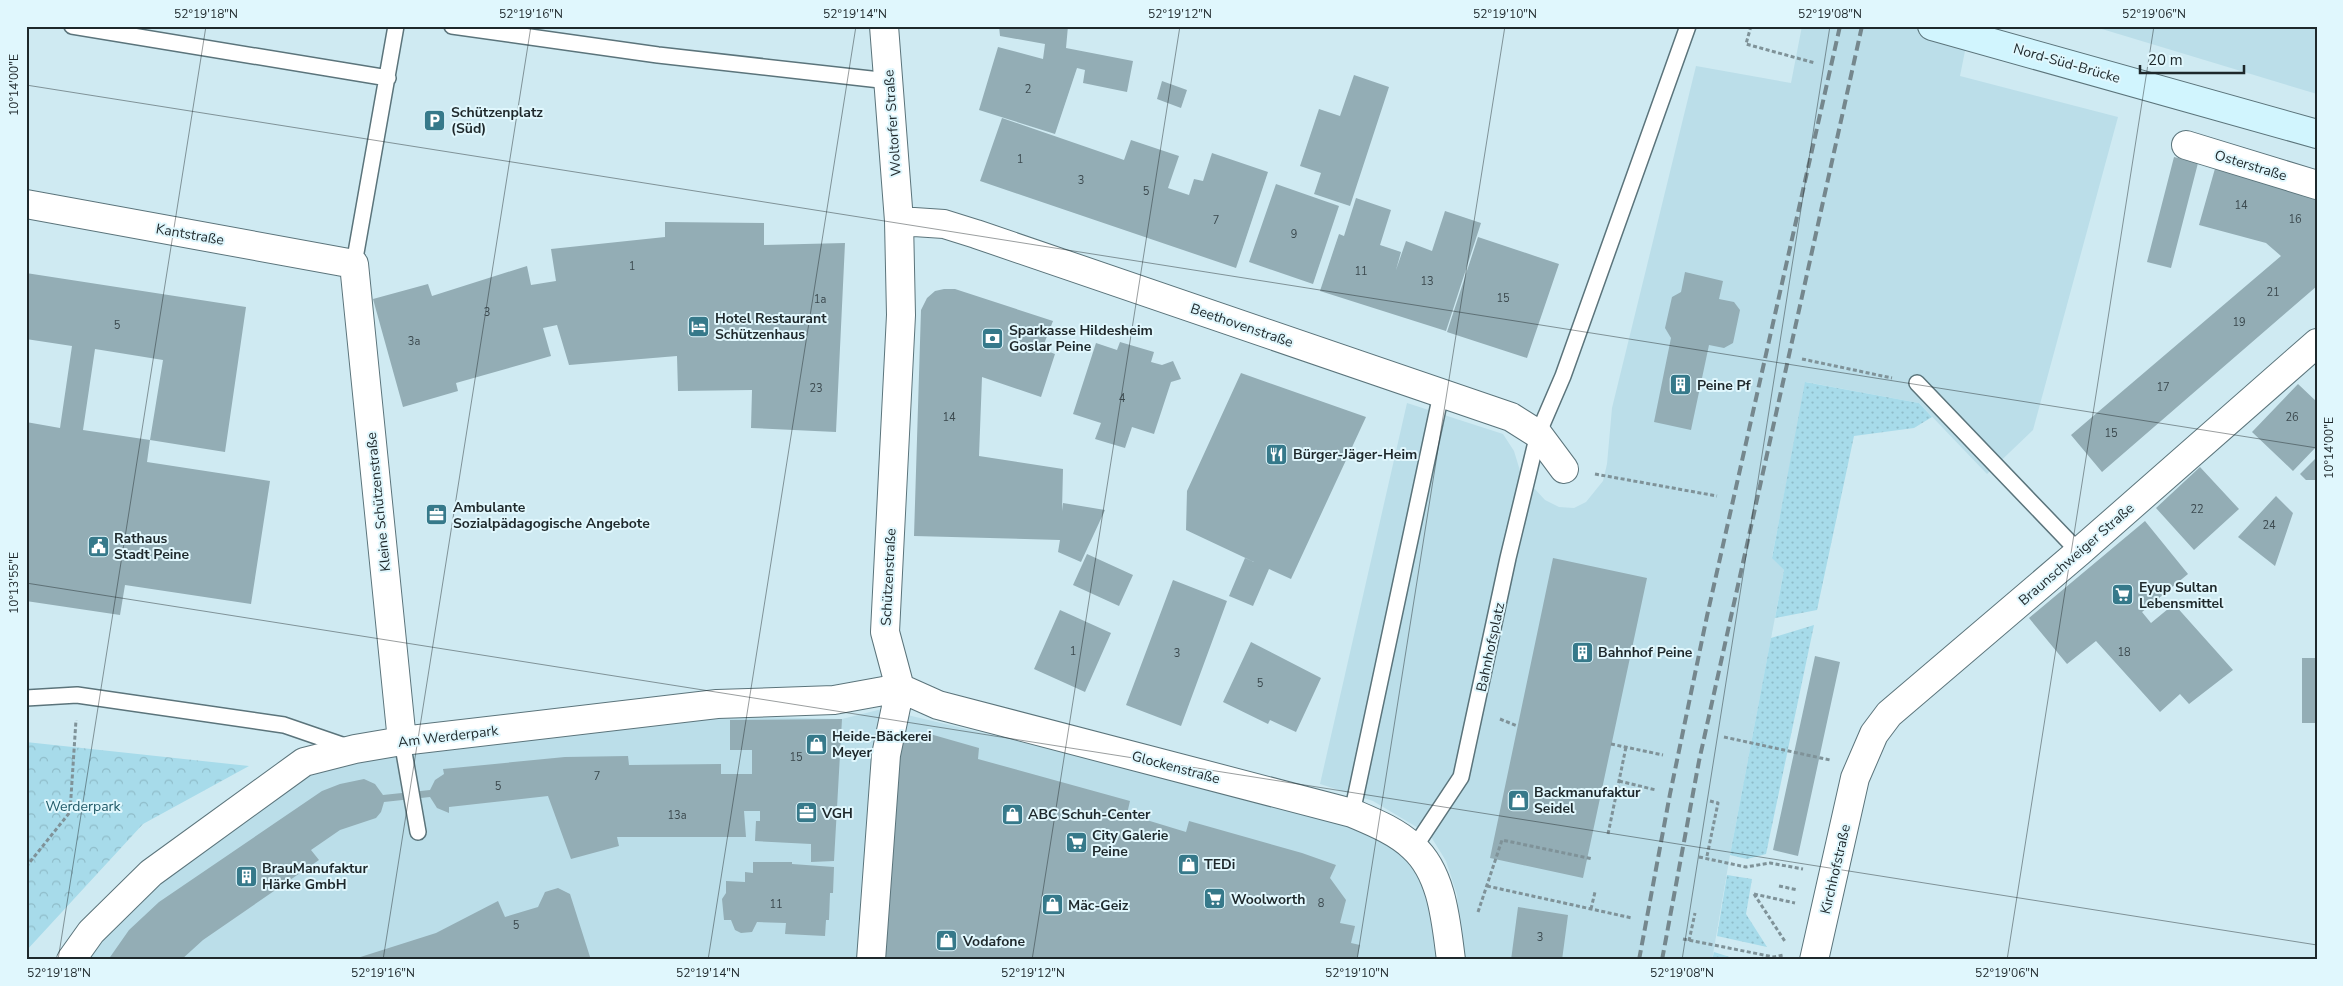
<svg xmlns="http://www.w3.org/2000/svg" width="2343" height="986" font-family="'Nunito Sans',sans-serif">
<style>
.built{fill:#bbdee9}
.grass{fill:url(#grass-dots)}
.park{fill:url(#park-crowns)}
.building{fill:#93adb5}
.lines{fill:none;stroke-linecap:round;stroke-linejoin:round}
.lane-casing{stroke:#5b747b;stroke-width:18}
.street-casing{stroke:#5b747b;stroke-width:30}
.secondary-casing{stroke:#5b747b;stroke-width:30}
.path{stroke:#7f9298;stroke-width:3;stroke-dasharray:4 2.5;stroke-linecap:butt}
.lane{stroke:#fff;stroke-width:15}
.street{stroke:#fff;stroke-width:28}
.secondary{stroke:#d1f5fe;stroke-width:28}
.rail{stroke:#75878d;stroke-width:4;stroke-dasharray:10 5;stroke-linecap:butt}
.ticks{fill:none;stroke:#1e282b;stroke-width:1;stroke-opacity:0.45}
.labels{text-anchor:middle;stroke-width:4;stroke-linejoin:round;paint-order:stroke}
.number-label{font-size:11px;fill:#3b494e}
.street-label{font-size:14px;fill:#1e282b;stroke:#e0f7fd}
.poi-label{font-size:14px;font-weight:bold;fill:#1e282b;stroke:#e0f7fd;text-anchor:start}
.park-label{font-size:14px;fill:#205967;stroke:#e0f7fd}
.neatline{fill:none;stroke:#1e282b;stroke-width:2}
.ticks-label{font-size:12px;text-anchor:middle;fill:#1e282b}
</style>
<defs>
<pattern id="grass-dots" width="8" height="8" patternUnits="userSpaceOnUse" patternTransform="scale(1.25)"><rect width="8" height="8" fill="#a7dbea"/><path d="M2 2h.1M6 6h.1" fill="none" stroke="#8fbcc9" stroke-width="1.8" stroke-linecap="round"/></pattern>
<pattern id="park-crowns" width="20" height="18" patternUnits="userSpaceOnUse" patternTransform="scale(1.25)"><rect width="20" height="18" fill="#a7dbea"/><path d="M2 6a3 3 0 1 1 6 0M12 15a3 3 0 1 1 6 0" fill="none" stroke="#8fbcc9"/></pattern>
</defs>
<rect width="100%" height="100%" fill="#cfeaf2"/>
<path class="built" d="M1802,26h168l-10,50 158,41 -85,313 -46,44 -68,-71 -113,-21 -34,175 12,13 -54,285 -18,105h-250l-5,-65 -11,-34 -16,-26 -57,-34 -53,-17 87,-381 96,31 11,17 7,23 24,26 14,7 15,1 12,-6 17,-21 4,-17 5,-56 84,-342 95,17z
M2092,26h225v68z
M882,709l371,88 96,25 59,33 17,30 16,75h-1355l30,-42 43,-38 154,-107 42,-13 368,-44 119,3z"/>
<path class="grass" d="M1805,382l114,21 13,14 -18,11 -60,8 -37,174 -42,8 9,-48 -12,-12z
M1814,625l-48,229 -19,5 -17,-4 41,-217z
M1727,875l25,4 -6,35 21,33 -50,-11z
M1714,952l25,8h-27z"/>
<path class="park" d="M26,742l223,24 -106,58 -117,127z"/>
<path class="building" d="M999,26h69l-2,22 67,13 -6,31 -44,-9 2,-13 -8,-2 -22,66 -76,-24 19,-63 45,12 2,-15 -45,-8z
M1354,75l35,12 -39,119 -36,-12 7,-21 -21,-7 19,-57 21,7z
M1162,81l25,9 -6,18 -24,-9z
M1002,118l122,42 7,-20 48,16 -11,32 21,7 5,-16 9,2 9,-28 56,19 -32,96 -256,-87z
M2174,157l24,6 -27,105 -24,-6z
M2216,165l101,30v91l-215,186 -31,-37 210,-179 -15,-13 -67,-18z
M1276,184l63,22 -26,78 -64,-22z
M1356,198l35,12 -11,35 21,7 -5,18 10,-29 26,10 13,-40 36,12 -35,108 -126,-40 19,-57 5,2z
M665,222l99,1v22l81,-2 -9,189 -85,-4 1,-38 -74,1 -1,-35 -108,9 -12,-40 -14,3 8,28 -95,27 2,8 -55,16 -30,-108 55,-15 4,12 95,-30 4,19 25,-4 -5,-32 114,-12z
M1478,237l81,27 -32,94 -80,-26z
M1685,272l38,9 -4,18 15,3 6,8 -7,33 -9,5 -15,-3 -18,85 -37,-8 17,-84 -6,-10 7,-31 9,-5z
M26,273l220,34 -21,145 -75,-12 13,-80 -68,-11 -12,81 67,10 -3,22 123,19 -19,123 -126,-19 -5,30 -94,-14v-179l34,6 12,-82 -46,-7z
M944,289h11l98,32 -11,28 13,5 -14,43 -59,-20 -3,79 84,13 -1,42 1,-8 42,7 -24,52 -23,-10 2,-12 -146,-4 7,-226 6,-12 8,-7z
M1120,342l34,10 -3,10 11,3 11,-4 8,18 -10,3 -17,52 -22,-7 -7,21 -30,-9 6,-16 -28,-9 23,-71 21,7z
M1241,373l125,44 -75,162 -22,-10 -16,37 -24,-10 16,-38 9,4 -68,-32 1,-39z
M2298,384l19,18v44l-24,25 -41,-39z
M2317,457v23h-11l-6,-6z
M2200,467l39,42 -45,41 -38,-42z
M2276,496l17,17 -18,53 -37,-29z
M2145,521l43,53 -46,38 9,11 23,-19 59,66 -44,34 -9,-10 -20,18 -64,-71 -29,23 -38,-46z
M1087,554l46,21 -14,31 -46,-21z
M1553,558l94,20 -64,300 -93,-20z
M1173,580l54,21 -46,125 -55,-21z
M1060,610l51,23 -26,59 -51,-23z
M1251,642l70,36 -25,54 -26,-12 -2,4 -45,-22z
M1815,656l25,6 -42,194 -25,-6z
M2302,658h15v65h-15z
M842,719l-8,142 -23,1v-18l-56,-3 1,-20h4v-10h-16l2,26h-129l2,9 -48,13 -23,-63 -99,11v6l-12,-5 -7,-11 -46,5 -3,10 -5,6 -36,12 -29,20 8,10 -116,80 -22,20h-73l21,-30 30,-28 163,-111 18,-7 24,-5 11,5 8,11 47,-5 5,-10 9,-6 -1,-5 122,-12 63,-1 1,9 92,-1v10h31v-24h-22v-30z
M930,734l49,14 -1,11 152,42 -3,13 59,18 3,-11 113,32 34,12 -6,13 16,22 -6,23 15,3 -4,17 9,2 -3,15h-479l21,-214 13,-9z
M753,862h39v2l42,3 -1,26h-3l-1,27h-3l-1,16 -40,-2 1,-11 -29,-1 -5,10 -11,1 -6,-3 -4,-10h-7l-2,-21 4,-6v-12l19,1v-10l8,1z
M558,888l12,6 21,66h-240l85,-27 62,-32 7,16 33,-10 7,-15z
M1518,907l50,8 -6,45h-51z"/>
<g class="lines">
<defs>
<path id="lane" d="M72,26l316,52
M452,26l206,29 231,26
M354,264l42,-238
M1917,383l162,169
M26,698l51,-3 207,30 64,22
M402,741l16,91
M1352,813l89,-419
M1414,848l47,-71 47,-219 30,-124 25,-58 125,-350"/>
<path id="street" d="M2186,145l131,40
M26,204l328,60 48,477
M899,221l45,3 32,10 535,183 27,17 26,35
M900,688l38,17 414,108c21,9 44,18 61,34 30,27 33,76 38,113
M71,960l20,-28 60,-59 153,-111 51,-13 47,-8 315,-37 117,-4 66,-12
M871,960l15,-205 14,-67 -15,-56 16,-317 -2,-94 -15,-195
M1814,960l41,-182 19,-44 15,-20 190,-162 238,-209"/>
<path id="secondary" d="M1932,26l385,108"/>
</defs>
<use href="#lane" class="lane-casing"/>
<use href="#street" class="street-casing"/>
<use href="#secondary" class="secondary-casing"/>
<path class="path" d="M1751,26l-5,18 69,19
M1802,359l90,19
M1595,474l122,22
M1500,719l17,7
M1724,737l106,23
M1611,744l52,11
M1619,781l37,9
M1608,834l18,-87
M1707,856l11,-53 -8,-2
M1699,857l47,10 24,-4 33,6
M26,867l44,-55 6,-92
M1487,886l145,32
M1779,886l19,4
M1754,894l32,49
M1754,894l41,9
M1591,909l4,-17
M1478,912l24,-72 91,19
M1683,939l91,18 10,-2
M1689,941l6,-28"/>
<use href="#lane" class="lane"/>
<use href="#street" class="street"/>
<use href="#secondary" class="secondary"/>
<path class="rail" d="M1639,960l31,-166 37,-178 133,-590
M1662,960l37,-199 163,-735"/>
</g>
<path class="ticks" d="M26,85l2291,363M26,583l2291,362M58,960l148,-934M383,960l148,-934M708,960l148,-934M1032,960l148,-934M1357,960l148,-934M1682,960l148,-934M2007,960l147,-934"/>
<defs>
<symbol id="parking-square" viewBox="-11 -11 22 22"><rect x="-9" y="-9" width="18" height="18" rx="4" fill="#36798a" stroke="#e0f7fd"/><path d="M-3.5-5.5H1a3.5 3.5 0 0 1 0 7H-1V5.5H-3.5ZM-1-3.4V-.6H.8a1.4 1.4 0 0 0 0-2.8Z" fill="#fff"/></symbol>
<symbol id="hotel-square" viewBox="-11 -11 22 22"><rect x="-9" y="-9" width="18" height="18" rx="4" fill="#36798a" stroke="#e0f7fd"/><path d="M-6-4.5h1.5V1H6V5H4.5V3h-9V5H-6ZM-4 0a1.8 1.8 0 1 1 3.6 0ZM.5 0V-2.5h3Q6-2.5 6 0Z" fill="#fff"/></symbol>
<symbol id="bank-square" viewBox="-11 -11 22 22"><rect x="-9" y="-9" width="18" height="18" rx="4" fill="#36798a" stroke="#e0f7fd"/><path d="M-6-4H6V4H-6ZM0-2.3a2.3 2.3 0 1 0 0 4.6a2.3 2.3 0 1 0 0-4.6Z" fill="#fff"/></symbol>
<symbol id="building-square" viewBox="-11 -11 22 22"><rect x="-9" y="-9" width="18" height="18" rx="4" fill="#36798a" stroke="#e0f7fd"/><path d="M-4-6H4V6H1V3H-1V6H-4ZM-2.5-4.3h1.7v1.8h-1.7ZM.8-4.3h1.7v1.8H.8ZM-2.5-1h1.7V.8h-1.7ZM.8-1h1.7V.8H.8Z" fill="#fff"/></symbol>
<symbol id="restaurant-square" viewBox="-11 -11 22 22"><rect x="-9" y="-9" width="18" height="18" rx="4" fill="#36798a" stroke="#e0f7fd"/><path d="M-5-6h1v4h1v-4h1v4h1v-4h1v5L-1.5 .5V6h-2V.5L-5-1ZM5-6V6H3V1.5H1.5Q1.5-4 5-6Z" fill="#fff"/></symbol>
<symbol id="office-square" viewBox="-11 -11 22 22"><rect x="-9" y="-9" width="18" height="18" rx="4" fill="#36798a" stroke="#e0f7fd"/><path d="M-6-3h4V-5.5h4V-3h4V5H-6ZM-1-4.5V-3h2v-1.5ZM-6 0V1H6V0Z" fill="#fff"/></symbol>
<symbol id="civic-square" viewBox="-11 -11 22 22"><rect x="-9" y="-9" width="18" height="18" rx="4" fill="#36798a" stroke="#e0f7fd"/><path d="M-.6-6.5H3V-4.5H.6V-3L4-1V1h2V6H-6V1h2V-1L-.6-3ZM-1.2 2.5V6h2.4V2.5Z" fill="#fff"/></symbol>
<symbol id="supermarket-square" viewBox="-11 -11 22 22"><rect x="-9" y="-9" width="18" height="18" rx="4" fill="#36798a" stroke="#e0f7fd"/><path d="M-6-5.5h2.5l.6 2H6L4.5 2H-2.5L-4.4-4H-6ZM-1.5 3.2a1.3 1.3 0 1 0 .1 0ZM3 3.2a1.3 1.3 0 1 0 .1 0Z" fill="#fff"/></symbol>
<symbol id="shop-square" viewBox="-11 -11 22 22"><rect x="-9" y="-9" width="18" height="18" rx="4" fill="#36798a" stroke="#e0f7fd"/><path d="M-5-2.5h2.3a2.7 3.5 0 0 1 5.4 0H5L5.5 6h-11ZM-1.5-2.5h3a1.5 2.3 0 0 0-3 0Z" fill="#fff"/></symbol>
</defs>
<g fill-rule="evenodd">
<use href="#parking-square" x="422" y="108" width="25" height="25"/>
<use href="#hotel-square" x="686" y="314" width="25" height="25"/>
<use href="#bank-square" x="980" y="326" width="25" height="25"/>
<use href="#building-square" x="1668" y="372" width="25" height="25"/>
<use href="#restaurant-square" x="1264" y="442" width="25" height="25"/>
<use href="#office-square" x="424" y="502" width="25" height="25"/>
<use href="#civic-square" x="86" y="534" width="25" height="25"/>
<use href="#supermarket-square" x="2110" y="582" width="25" height="25"/>
<use href="#building-square" x="1570" y="640" width="25" height="25"/>
<use href="#shop-square" x="804" y="732" width="25" height="25"/>
<use href="#shop-square" x="1506" y="788" width="25" height="25"/>
<use href="#office-square" x="794" y="800" width="25" height="25"/>
<use href="#shop-square" x="1000" y="802" width="25" height="25"/>
<use href="#supermarket-square" x="1064" y="830" width="25" height="25"/>
<use href="#shop-square" x="1176" y="852" width="25" height="25"/>
<use href="#building-square" x="234" y="864" width="25" height="25"/>
<use href="#supermarket-square" x="1202" y="886" width="25" height="25"/>
<use href="#shop-square" x="1040" y="892" width="25" height="25"/>
<use href="#shop-square" x="934" y="928" width="25" height="25"/>
</g>
<g class="labels">
<g class="number-label">
<text x="1028" y="93">2</text>
<text x="1020" y="163">1</text>
<text x="1081" y="184">3</text>
<text x="1146" y="195">5</text>
<text x="2241" y="209">14</text>
<text x="2295" y="223">16</text>
<text x="1216" y="224">7</text>
<text x="1294" y="238">9</text>
<text x="632" y="270">1</text>
<text x="1361" y="275">11</text>
<text x="1427" y="285">13</text>
<text x="2273" y="296">21</text>
<text x="1503" y="302">15</text>
<text x="820" y="303">1a</text>
<text x="487" y="316">3</text>
<text x="2239" y="326">19</text>
<text x="117" y="329">5</text>
<text x="414" y="345">3a</text>
<text x="2163" y="391">17</text>
<text x="816" y="392">23</text>
<text x="1122" y="402">4</text>
<text x="949" y="421">14</text>
<text x="2292" y="421">26</text>
<text x="2111" y="437">15</text>
<text x="2197" y="513">22</text>
<text x="2269" y="529">24</text>
<text x="1073" y="655">1</text>
<text x="2124" y="656">18</text>
<text x="1177" y="657">3</text>
<text x="1260" y="687">5</text>
<text x="796" y="761">15</text>
<text x="597" y="780">7</text>
<text x="498" y="790">5</text>
<text x="677" y="819">13a</text>
<text x="1321" y="907">8</text>
<text x="776" y="908">11</text>
<text x="516" y="929">5</text>
<text x="1540" y="941">3</text>
</g>
<g class="street-label">
<text transform="translate(2067 63) rotate(16)" y="5">Nord-Süd-Brücke</text>
<text transform="translate(892 123) rotate(-94)" y="5">Woltorfer Straße</text>
<text transform="translate(2251 165) rotate(17)" y="5">Osterstraße</text>
<text transform="translate(190 234) rotate(10)" y="5">Kantstraße</text>
<text transform="translate(1242 325) rotate(19)" y="5">Beethovenstraße</text>
<text transform="translate(378 502) rotate(-96)" y="5">Kleine Schützenstraße</text>
<text transform="translate(2076 554) rotate(-41)" y="5">Braunschweiger Straße</text>
<text transform="translate(888 577) rotate(-87)" y="5">Schützenstraße</text>
<text transform="translate(1490 647) rotate(-78)" y="5">Bahnhofsplatz</text>
<text transform="translate(448 736) rotate(-7)" y="5">Am Werderpark</text>
<text transform="translate(1176 767) rotate(15)" y="5">Glockenstraße</text>
<text transform="translate(1835 869) rotate(-77)" y="5">Kirchhofstraße</text>
</g>
<g class="poi-label">
<text x="451" y="117">Schützenplatz<tspan x="451" dy="16">(Süd)</tspan></text>
<text x="715" y="323">Hotel Restaurant<tspan x="715" dy="16">Schützenhaus</tspan></text>
<text x="1009" y="335">Sparkasse Hildesheim<tspan x="1009" dy="16">Goslar Peine</tspan></text>
<text x="1697" y="390">Peine Pf</text>
<text x="1293" y="459">Bürger-Jäger-Heim</text>
<text x="453" y="512">Ambulante<tspan x="453" dy="16">Sozialpädagogische Angebote</tspan></text>
<text x="114" y="543">Rathaus<tspan x="114" dy="16">Stadt Peine</tspan></text>
<text x="2139" y="592">Eyup Sultan<tspan x="2139" dy="16">Lebensmittel</tspan></text>
<text x="1598" y="657">Bahnhof Peine</text>
<text x="832" y="741">Heide-Bäckerei<tspan x="832" dy="16">Meyer</tspan></text>
<text x="1534" y="797">Backmanufaktur<tspan x="1534" dy="16">Seidel</tspan></text>
<text x="822" y="818">VGH</text>
<text x="1028" y="819">ABC Schuh-Center</text>
<text x="1092" y="840">City Galerie<tspan x="1092" dy="16">Peine</tspan></text>
<text x="1204" y="869">TEDi</text>
<text x="262" y="873">BrauManufaktur<tspan x="262" dy="16">Härke GmbH</tspan></text>
<text x="1231" y="904">Woolworth</text>
<text x="1068" y="910">Mäc-Geiz</text>
<text x="963" y="946">Vodafone</text>
</g>
<g class="park-label">
<text x="83" y="811">Werderpark</text>
</g>
</g>
<rect width="2343" height="986" fill="none" stroke="#e0f7fd" stroke-width="55"/>
<path d="M2140 65v8h104v-8" fill="none" stroke="#1e282b" stroke-width="2.5"/>
<text x="2148" y="65" font-size="15" fill="#1e282b" stroke="#e0f7fd" stroke-width="4" paint-order="stroke">20 m</text>
<rect x="28" y="28" width="2288" height="930" class="neatline"/>
<g class="ticks-label">
<text x="206" y="18">52°19'18"N</text>
<text x="531" y="18">52°19'16"N</text>
<text x="855" y="18">52°19'14"N</text>
<text x="1180" y="18">52°19'12"N</text>
<text x="1505" y="18">52°19'10"N</text>
<text x="1830" y="18">52°19'08"N</text>
<text x="2154" y="18">52°19'06"N</text>
<text transform="translate(14 85) rotate(-90)" y="4">10°14'00"E</text>
<text transform="translate(2329 448) rotate(-90)" y="4">10°14'00"E</text>
<text transform="translate(14 583) rotate(-90)" y="4">10°13'55"E</text>
<text x="59" y="977">52°19'18"N</text>
<text x="383" y="977">52°19'16"N</text>
<text x="708" y="977">52°19'14"N</text>
<text x="1033" y="977">52°19'12"N</text>
<text x="1357" y="977">52°19'10"N</text>
<text x="1682" y="977">52°19'08"N</text>
<text x="2007" y="977">52°19'06"N</text>
</g>
</svg>
